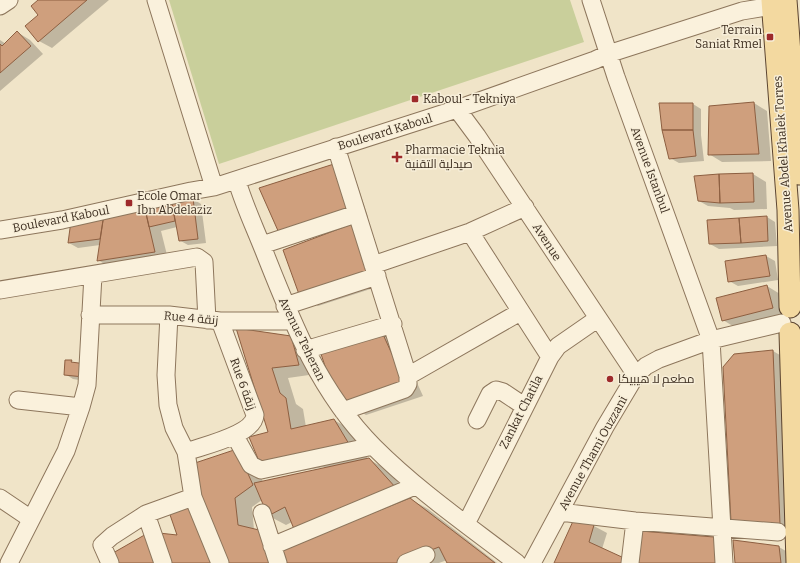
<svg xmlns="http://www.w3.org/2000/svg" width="800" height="563" font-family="Bitter,Cairo,serif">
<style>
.green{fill:#c9cf9b}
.shadow{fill:#0003}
.building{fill:#cf9f7d;stroke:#8d5f41}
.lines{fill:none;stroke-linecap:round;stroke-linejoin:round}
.minor-casing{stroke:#8d765c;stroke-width:19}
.major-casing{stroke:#5b4430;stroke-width:23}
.minor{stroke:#faf1dc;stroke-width:17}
.major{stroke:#f3d9a0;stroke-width:21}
.poi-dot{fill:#9e2a2b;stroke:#f7eed8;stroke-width:1.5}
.labels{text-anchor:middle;stroke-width:3;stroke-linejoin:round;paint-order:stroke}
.poi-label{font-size:12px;fill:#3d2e20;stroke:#f7eed8;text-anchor:start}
.street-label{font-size:12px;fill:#3d2e20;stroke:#f7eed8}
</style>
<rect width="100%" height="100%" fill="#f0e4c8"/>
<path class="green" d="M169,0h401l14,42 -365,122z"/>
<path class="shadow" d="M40,0h69l-57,48 -13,-7z
M17,32l13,8 13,14 -43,37v-51l6,4z
M754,103l13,8 4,50 -49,1 -13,-8 1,-47z
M693,104l8,5v26l3,26 -25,2 -9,-5z
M337,164l17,10 14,43 -71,26 -18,-10z
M753,174l13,8 1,27 -33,1 -4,-2 -22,-2 -9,-5z
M193,199l8,5 5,39 -18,2 -9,-5 -2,-13 -16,4 7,28 -57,9 -13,-8 2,-15 -22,3 -9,-5 3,-21z
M767,217l8,5 2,24 -58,3 -9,-5z
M766,256l9,5 3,19 -40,6 -9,-5 -3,-19z
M386,284l-68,22 -17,-10z
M767,286l13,8 5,21 -49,13 -13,-8z
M237,330l54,7 25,37 -28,4 8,26 7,5 3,18 28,-7 17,10 17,29 18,10 26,29 -2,1 18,10 69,54h-49l-1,-3 -8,3h-151l25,-25 -21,-16 -6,3 -17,-9 -7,-16 -10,7 2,23 -76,6 76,-76 9,22 61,-14v-1l-45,8 -10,-42z
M381,331l17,10 25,55 -57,19 -17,-10z
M773,351l17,10 7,172 -48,-2z
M66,361l10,3 16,18 -19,-3 -8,-5z
M575,520l19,6 13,7 -5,16 -47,14z
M734,541l45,6 17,10 1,6h-61z"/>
<path class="building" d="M38,0h49l-49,42 -13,-16 13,-11 -7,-9z
M17,31l14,15 -31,27v-29l2,2z
M754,102l5,52 -51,1 1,-49z
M659,103h34v27h-31z
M662,130h31l3,26 -27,3z
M337,163l15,45 -73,25 -20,-45z
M753,173l1,29 -34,1 -1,-29z
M719,174l1,29 -22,-2 -4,-25z
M193,198l5,41 -19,2 -7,-38z
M172,203l3,18 -26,6 -4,-18z
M145,209l10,43 -58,9 7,-47z
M104,214l-4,25 -32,4 3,-22z
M767,216l1,25 -27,2 -2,-25z
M739,218l2,25 -32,1 -2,-24z
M352,224l17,50 -69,23 -17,-47z
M766,255l4,21 -42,6 -3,-21z
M767,285l6,23 -51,13 -6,-23z
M236,328l55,8 8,29 -27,3 8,25 6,5 5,31 43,-10 18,30 -91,17 -12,-29 19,-5z
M381,330l26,57 -59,19 -15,-16 -12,-36z
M773,350l7,174 -49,-2 -8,-155 11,-13z
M65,360h7l-1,2 15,2 -2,13 -20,-2z
M237,449l16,36 -18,13 3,27 21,5 13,33h-44l-29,-71 -4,-29z
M369,458l27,30 -102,41 -9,-22 -17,9 -14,-33z
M410,498l85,65h-48l-8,-16 -42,16h-110l-6,-13z
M190,503l25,60h-45l-11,-30 18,2 -9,-26z
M574,519l20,6 -5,17 35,16 -1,5h-69z
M640,531l74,6 3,26h-82z
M148,533l10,30h-41l-4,-10z
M733,540l46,6 2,17h-46z"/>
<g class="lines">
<defs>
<path id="minor" d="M156,0l58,187
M591,0l25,77 95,263 13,223
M0,6l9,-6
M457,109l20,27 159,239
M336,147l72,229v8l-3,5 -62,22
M237,181c7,24 18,47 27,70 28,71 55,141 110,196 44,44 95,79 143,116
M0,230l62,-10 129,-29 23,-4 243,-78 138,-49 13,-6 134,-43 42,-7
M470,232l80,125
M262,245l94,-31
M373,265l97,-33 55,-25
M0,290l197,-33 7,5 3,58
M285,306l92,-30
M90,315h79l51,6h71
M169,315l-3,60 2,30 6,23 12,24 7,45 27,66
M305,350l88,-26
M408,376l112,-64
M18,400l63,7
M477,420l13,-26 6,-4 7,2 21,14
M235,436l16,29 10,5 112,-24
M186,452c16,-6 68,-17 69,-37l-35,-94
M0,498l31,21
M560,512l75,9 143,11
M262,513l16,50
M146,514l17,49
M466,524l84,-167 8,-11 39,-27
M272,546l143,-60
M9,563l57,-112 15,-44 6,-22 6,-110
M110,563l-8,-18 10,-9 34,-22 47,-17
M406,563l20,-8
M532,563l73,-136 31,-52 10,-9 13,-7 52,-19 71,-17
M630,563l5,-42"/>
<path id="major" d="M772,0l16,210 2,97
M786,0l13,174
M790,333l7,230"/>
</defs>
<use href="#minor" class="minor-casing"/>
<use href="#major" class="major-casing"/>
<use href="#minor" class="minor"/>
<use href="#major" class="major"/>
</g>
<g class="poi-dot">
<rect x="766" y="33" width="8" height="8" rx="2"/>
<rect x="411" y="95" width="8" height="8" rx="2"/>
<path d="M395 151h4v4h4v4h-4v4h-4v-4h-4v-4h4z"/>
<rect x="125" y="199" width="8" height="8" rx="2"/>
<circle cx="610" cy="379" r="4"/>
</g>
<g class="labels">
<g class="poi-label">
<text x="762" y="34" text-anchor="end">Terrain<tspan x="762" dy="14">Saniat Rmel</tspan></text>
<text x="423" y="103">Kaboul - Tekniya</text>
<text x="405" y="154">Pharmacie Teknia<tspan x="405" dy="14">صيدلية التقنية</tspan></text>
<text x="137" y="200">Ecole Omar<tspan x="137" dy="14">Ibn Abdelaziz</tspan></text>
<text x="618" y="383">مطعم لا هيبيكا</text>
</g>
<g class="street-label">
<text transform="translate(385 132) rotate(-17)" y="4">Boulevard Kaboul</text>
<text transform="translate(783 154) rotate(-94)" y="4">Avenue Abdel Khalek Torres</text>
<text transform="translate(650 170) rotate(70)" y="4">Avenue Istanbul</text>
<text transform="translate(61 219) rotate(-11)" y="4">Boulevard Kaboul</text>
<text transform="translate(547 242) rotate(57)" y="4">Avenue</text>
<text transform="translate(191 318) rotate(5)" y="4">Rue 4 زنقة</text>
<text transform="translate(302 339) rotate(64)" y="4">Avenue Teheran</text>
<text transform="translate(243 384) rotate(70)" y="4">Rue 6 زنقة</text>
<text transform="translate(521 412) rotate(-63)" y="4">Zankat Chatila</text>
<text transform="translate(593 453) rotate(-61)" y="4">Avenue Thami Ouzzani</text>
</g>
</g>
</svg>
